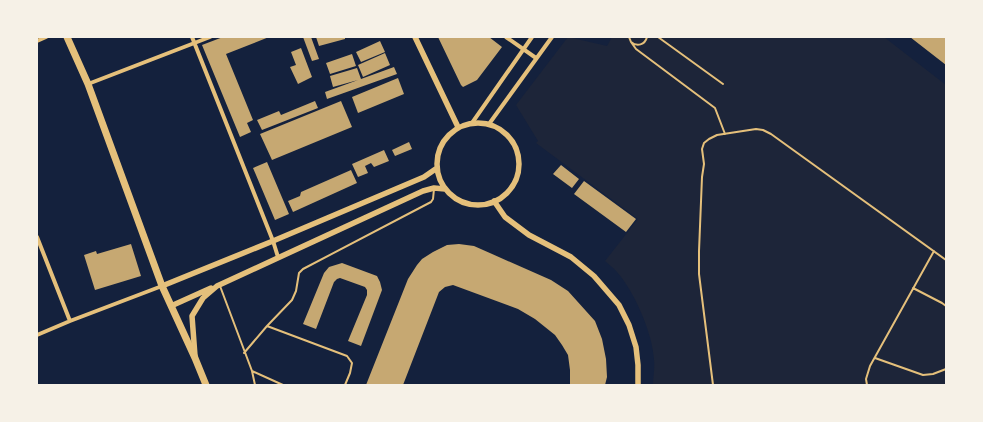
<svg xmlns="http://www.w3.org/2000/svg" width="983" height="422" font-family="Montserrat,sans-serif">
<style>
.green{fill:#1d2539}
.building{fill:#c6a872}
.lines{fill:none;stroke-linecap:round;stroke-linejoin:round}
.service{stroke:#e5c07b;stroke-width:2}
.minor{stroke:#e5c07b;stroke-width:4}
.tertiary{stroke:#e5c07b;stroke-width:5.5}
.primary{stroke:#e5c07b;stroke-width:7}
</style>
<rect width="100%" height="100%" fill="#14213d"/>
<path class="green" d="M568,37l39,9 5,-9h272l62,48v300h-293c0,-8 2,-17 1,-25 -1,-26 -20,-69 -37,-88 -3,-4 -8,-7 -12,-11l33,-42 -102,-76 2,-2 -22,-36z"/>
<path class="building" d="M223,37h46l-43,17 27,66 -6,3 4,9 -11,5 -38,-92z
M303,37h8l8,22 -7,2z
M316,37h29v2l-26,7z
M438,37h51l13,10 -25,33 -14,7 -2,-2z
M910,37h36v28z
M380,41l5,11 -24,10 -5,-10z
M301,48l11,29 -14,7 -8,-17 6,-2 -5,-13z
M385,53l5,12 -27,12 -5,-12z
M352,54l4,12 -26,8 -4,-11z
M394,67l3,7 -70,25 -2,-7 33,-12 -25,7 -3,-11 27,-8 4,11z
M398,78l6,16 -46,19 -6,-16z
M315,101l3,7 -56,22 -5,-10 22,-9 2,4z
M341,101l11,26 -80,33 -12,-26z
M409,142l3,7 -17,7 -3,-6z
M384,150l5,11 -15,6 -3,-4 -6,3 3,7 -10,4 -6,-13z
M267,162l22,52 -14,6 -22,-52z
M561,165l18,14 -7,9 -19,-14z
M351,170l6,13 -64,29 -5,-11 12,-5 1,-4z
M584,181l52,38 -10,13 -52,-38z
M131,244l10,32 -46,14 -11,-35 12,-4 1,3z
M459,244l15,2 77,34 17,11 27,30 7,18 4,20 1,18 -2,8h-35v-15l-2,-15 -6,-10 -7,-10 -20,-16 -17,-10 -65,-24 -8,2 -6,5 -36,93h-37l42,-106 9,-14 5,-6 11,-7 14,-7z
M342,263l35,13 3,6 2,8 -21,56 -13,-5 19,-46v-5l-2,-3 -25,-9 -3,1 -3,3 -18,47 -13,-5 21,-51 5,-6z"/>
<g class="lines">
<path class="service" d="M629,37l2,5c6,5 14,3 16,-5
M658,37l65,47
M631,42l5,7 79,59 10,26
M220,286l32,85 3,14
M913,288l29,15 4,3
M267,326l80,30 5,7 -2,10 -5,12
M244,353l23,-27 25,-26 4,-9 3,-18 4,-4 128,-67 2,-3 1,-10
M875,358l48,17 10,-1 13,-5
M252,371l31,14
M713,385l-14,-111v-23l3,-74 2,-13 -2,-15 2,-6 5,-4 8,-4 39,-6 7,1 8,4 175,126
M867,385l-1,-6 4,-13 64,-115"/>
<path class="minor" d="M192,37l81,204 5,16
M506,37l30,21
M37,41l9,-4
M88,84l122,-47
M472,123l60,-86
M489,124l63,-87
M37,237l33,84
M37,335l33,-14 92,-35"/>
<path class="tertiary" d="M415,37l43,90
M437 164a41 41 0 1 1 82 0a41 41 0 1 1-82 0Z
M494,201l11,16 24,18 42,22 23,19 25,29 10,20 7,22 2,18v20
M162,286l111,-45 151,-64 13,-9
M171,306l40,-18
M195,356l-3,-40 11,-18 14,-12 206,-95 11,-3 11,1"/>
<path class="primary" d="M67,37l21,47 74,202 33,72 11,27"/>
</g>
<rect width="983" height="422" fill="none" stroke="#f6f1e7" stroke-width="76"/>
</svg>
